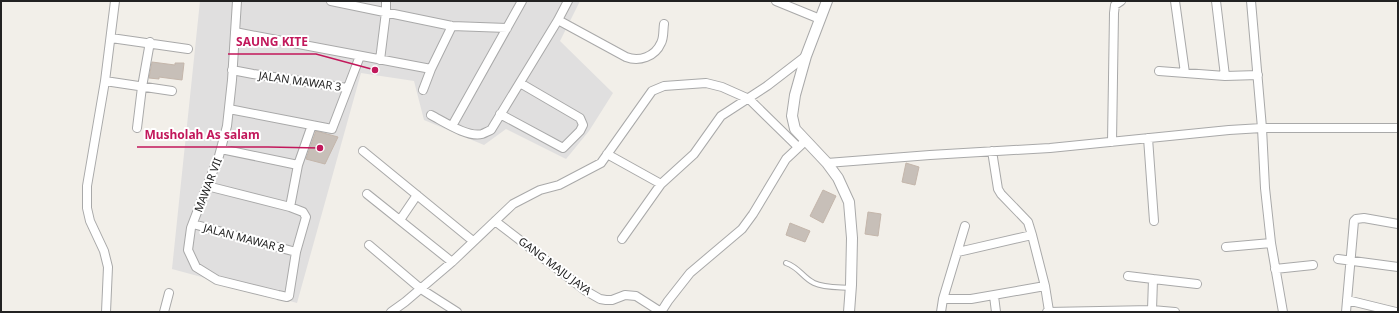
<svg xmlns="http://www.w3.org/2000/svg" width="1399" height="313" font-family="'Noto Sans',sans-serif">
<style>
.residential{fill:#e0dfdf}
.building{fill:#c7bfb8;stroke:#c4b6ab}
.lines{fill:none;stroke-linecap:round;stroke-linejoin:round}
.service-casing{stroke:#a9a9a9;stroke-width:6}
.minor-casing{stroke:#a9a9a9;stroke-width:10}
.tertiary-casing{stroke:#a9a9a9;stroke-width:12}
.service{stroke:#fff;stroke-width:4}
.minor{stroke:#fff;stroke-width:8}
.tertiary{stroke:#fff;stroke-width:10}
.labels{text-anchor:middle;stroke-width:4;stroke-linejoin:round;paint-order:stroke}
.street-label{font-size:11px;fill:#222;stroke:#fff}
.leader{fill:none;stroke:#c2185b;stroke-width:1.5}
.callout-dot{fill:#c2185b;stroke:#fff;stroke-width:1.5}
.callout-label{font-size:12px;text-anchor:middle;font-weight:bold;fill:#c2185b;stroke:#fff;stroke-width:4;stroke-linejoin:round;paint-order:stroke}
</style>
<rect width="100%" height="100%" fill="#f2efe9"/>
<path class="residential" d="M200,1h380l-20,40 53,52 -24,38 -23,28 -60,-30 -22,16 -60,-25 -10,-39 -53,-8 -64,230 -125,-34z"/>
<path class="building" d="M152,62l23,3v-2h9l-2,17 -23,-3v2l-10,-1z
M316,131l22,6 -13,27 -19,-5z
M906,163l13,4 -4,18 -13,-3z
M823,190l13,6 -13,27 -13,-7z
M868,212l13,2 -3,22 -13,-2z
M790,223l20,8 -5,11 -19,-7z"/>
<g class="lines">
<defs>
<path id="service" d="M786,263c14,5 16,14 28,20 10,5 25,4 37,5"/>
<path id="minor" d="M331,1l121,25 55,2
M776,1l44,18
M1175,1l10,72
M1216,1l9,75
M1251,1l11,127 3,60 6,55 12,69
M558,20l68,37c13,5 29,0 35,-14 3,-5 2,-13 3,-19
M235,32l196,37
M111,38l77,11
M380,60l6,-48v-11
M232,70l21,4 94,14
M1159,71l66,5 33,-1
M105,81l67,10
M423,90l8,-21 21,-43
M229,109l103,20 28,-73
M500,114l63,34 17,-17 3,-6 -3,-7 -60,-35
M431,115c12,6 37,23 51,19 3,-1 6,-3 9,-4l67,-110 10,-19
M452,126l70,-125
M137,128l5,-41 8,-45
M1148,138l6,83
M1112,142l2,-129 1,-8 6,-4
M221,149l77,16
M363,151l110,90
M992,151l6,38 3,5 27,28 4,13 13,51 4,25
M607,154l54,30
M827,163l103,-8 120,-7 179,-18 33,-2h136
M207,186l83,21 13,5 3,5 -10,35 -7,44 -2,1 -9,-2 -61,-15 -21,-13 -8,-17 3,-22 16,-42 12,-30 8,-30 5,-46 5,-79
M367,194l85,68
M290,207l8,-42 14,-40
M400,220l17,-25
M495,221l91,70 14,8 6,1h6l13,-5 11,1 25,16 7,-11 22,-28 52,-44 11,-15 33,-55 16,-15
M193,224l103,28
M622,239l39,-55 33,-30 27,-38 46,-30 39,-30
M369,245l52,44 36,23
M1226,247l45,-4
M958,252l74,-17
M1338,259l60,8
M1275,269l38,-4
M1128,276l25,3 -1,31
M1153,279l44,5
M994,296l2,16
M943,299h28l74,-13
M1347,300l49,12
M106,312l2,-45 -4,-16 -14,-30 -3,-13v-22l18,-105 10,-80
M164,312l5,-19
M391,312l14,-10 47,-40 61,-58 27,-14 19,-5 42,-22 51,-72 12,-5 42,-3 16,4 27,12 49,48
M941,312l2,-13 22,-73
M1047,312l105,-2 23,2
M1346,312l8,-91 2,-2 8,-1 34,6"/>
<path id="tertiary" d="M827,1l-21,55 -11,39 -3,21 3,13 32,34 11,15 11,24 3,36 -1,47 -2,27"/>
</defs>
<use href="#service" class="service-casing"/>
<use href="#minor" class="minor-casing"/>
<use href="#tertiary" class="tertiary-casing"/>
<use href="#service" class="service"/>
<use href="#minor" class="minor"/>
<use href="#tertiary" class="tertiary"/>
</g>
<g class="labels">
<g class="street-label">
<text transform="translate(300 81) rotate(8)" y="4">JALAN MAWAR 3</text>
<text transform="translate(208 185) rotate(-69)" y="4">MAWAR VII</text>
<text transform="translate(244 238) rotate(15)" y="4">JALAN MAWAR 8</text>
<text transform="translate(555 266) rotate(37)" y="4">GANG MAJU JAYA</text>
</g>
</g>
<path class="leader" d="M375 70L316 54H228M320 148L268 147H137"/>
<g class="callout-dot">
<circle cx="375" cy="70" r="4"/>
<circle cx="320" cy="148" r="4"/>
</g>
<g class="callout-label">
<text x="272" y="46">SAUNG KITE</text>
<text x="202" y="139">Musholah As salam</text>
</g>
<rect width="1399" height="313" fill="none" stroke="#222222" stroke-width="4"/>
</svg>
